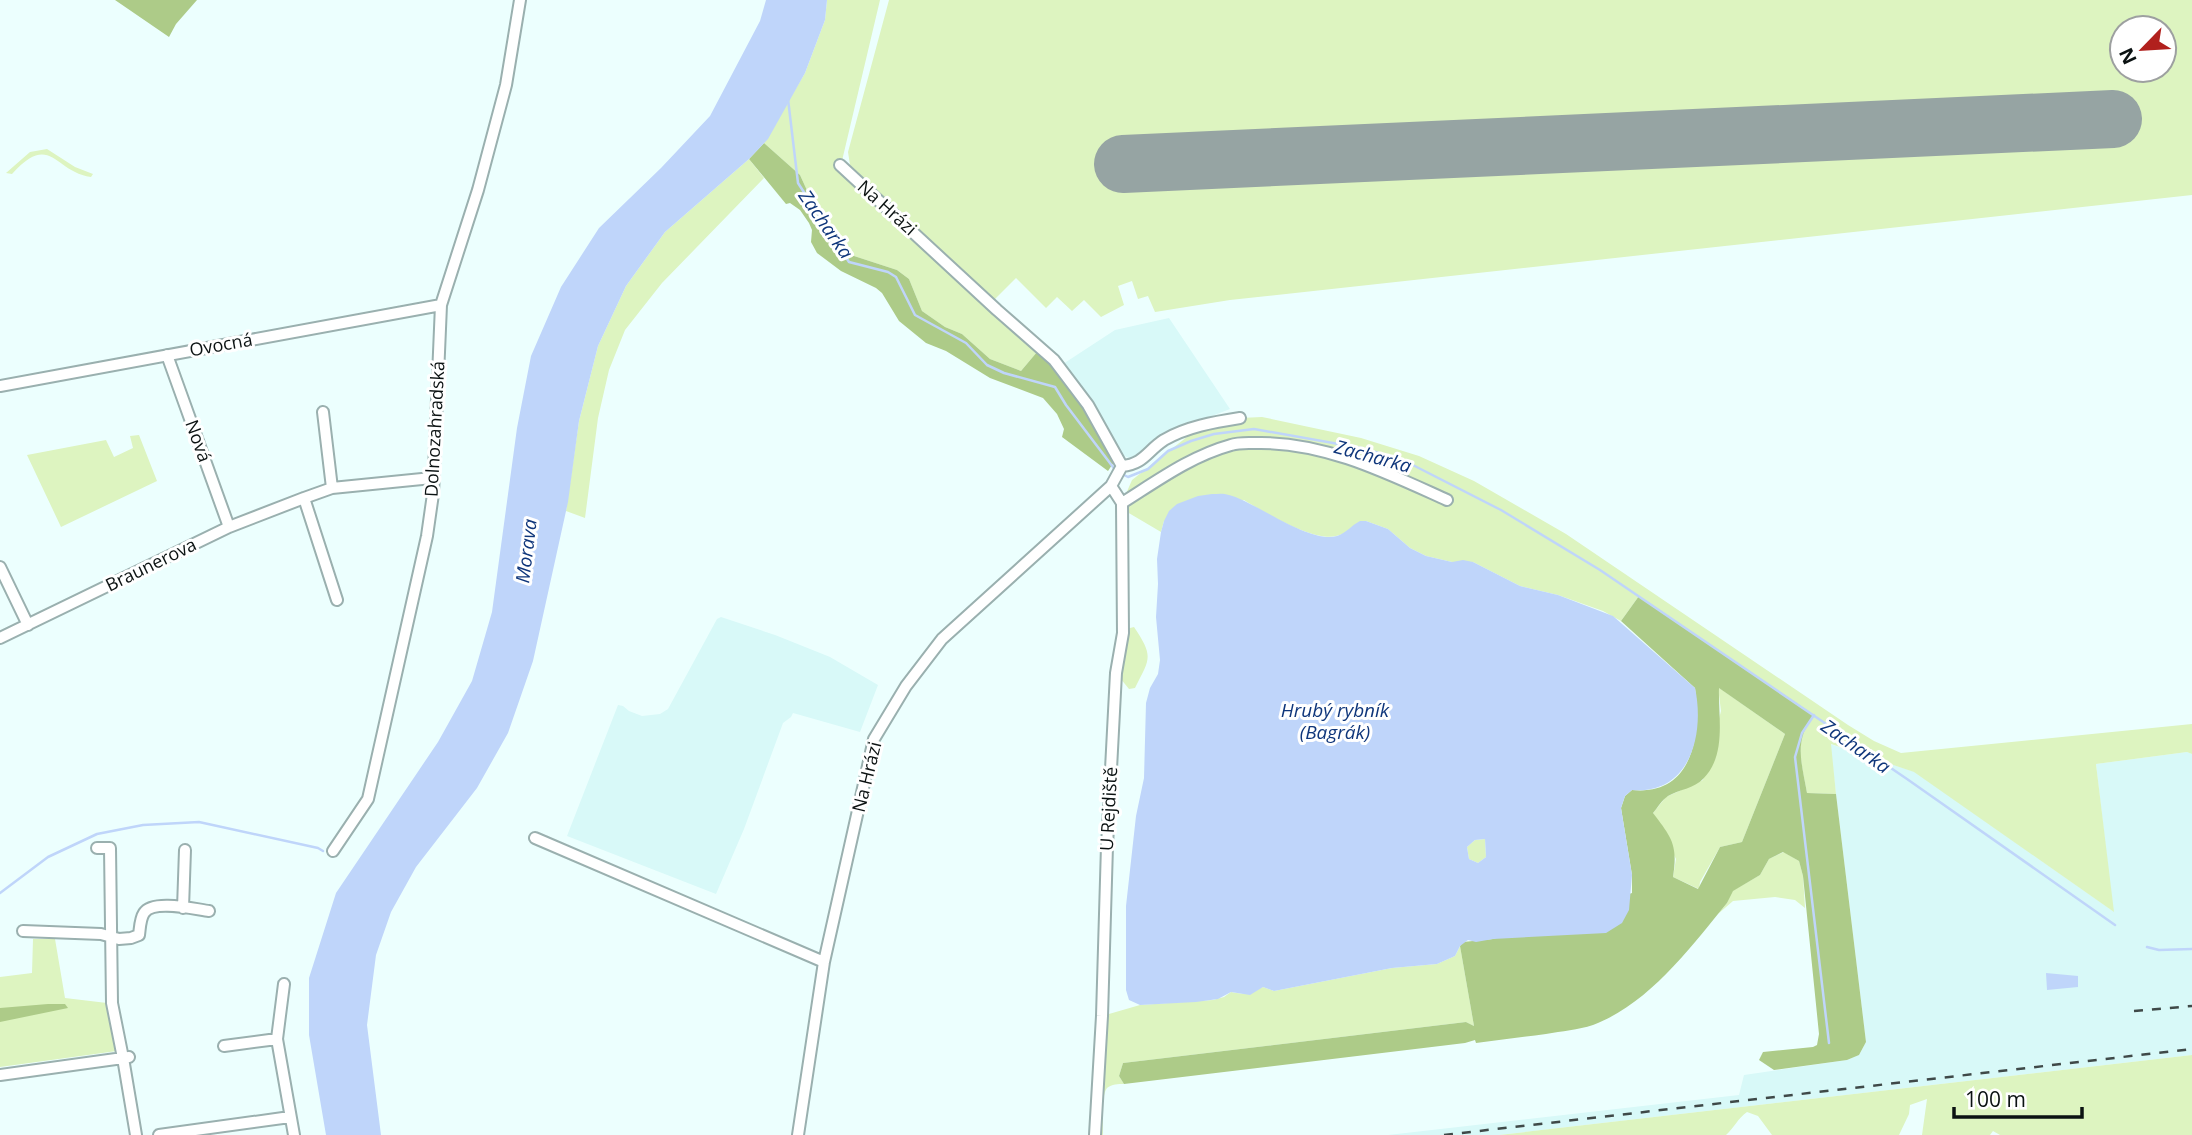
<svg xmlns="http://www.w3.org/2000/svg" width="2192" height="1135" font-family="'Open Sans',sans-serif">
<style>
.built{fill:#d8f9f8}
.green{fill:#ddf4c0;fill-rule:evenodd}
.forest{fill:#adcb88;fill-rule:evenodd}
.water{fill:#bfd5fa;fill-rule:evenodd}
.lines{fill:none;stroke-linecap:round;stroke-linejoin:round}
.stream{stroke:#bfd5fa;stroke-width:2.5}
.runway{stroke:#96a4a3;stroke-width:58}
.minor-casing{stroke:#9ab0af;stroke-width:14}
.minor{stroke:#fff;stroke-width:10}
.rail{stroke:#3f4948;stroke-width:2.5;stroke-dasharray:9 9;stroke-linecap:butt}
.labels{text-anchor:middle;stroke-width:6;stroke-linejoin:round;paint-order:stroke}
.street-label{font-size:18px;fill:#0b1212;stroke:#fff}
.water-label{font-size:19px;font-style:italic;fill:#0f367b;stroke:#fff}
</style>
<rect width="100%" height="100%" fill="#ecfffe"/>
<path class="built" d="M1169,318l61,91 -36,14 -59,38 -19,-9 -53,-88 52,-34z
M721,617l54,18 55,22 48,28 -18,47 -67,-19 -2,4 -8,6 -39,106 -28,65 -149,-58 51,-131 5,1 6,5 13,5 18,-2 8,-5 49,-90z
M1830,744l85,28 198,139 -17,-147 91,-12 5,2v301l-693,80h-111l351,-40 5,-20 103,-15 12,-5 7,-13z"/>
<path class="green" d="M827,0h53l-39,165 88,90 108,97 -16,19 -31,-12 -28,-25 -17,-7 -23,-16 -13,-32 -12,-9 -46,-15 -36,-47 -15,-33 -36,-32 41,-70 20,-53z
M889,0h1303v195l-962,105 -75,12 -7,-16 -10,3 -6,-18 -14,5 6,19 -23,12 -17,-17 -12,11 -15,-14 -11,11 -30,-30 -23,23 -143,-136 -2,-13zM2122,28h42v42h-42zM2114,99l2,40 -994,43 -2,-40z
M47,149l28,18 18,7 -2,3c-37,-5 -40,-46 -79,-3l-6,-1 24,-21z
M749,159l15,19 -102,105 -37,47 -16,40 -11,48 -13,100 -19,-7 13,-90 19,-75 28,-60 39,-54z
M1262,417l99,21 58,18 55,25 92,53 282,191 26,16 27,12 291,-29v30l-5,-2 -91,12 18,148 -200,-140 -83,-28 5,50 -29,-1c-5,-29 -14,-52 6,-77l-174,-120 -18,25 -18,-10 -45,-16 -38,-9 -47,-24h-21l-26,-6 -16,-8 -22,-19 -22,-8c-9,5 -20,13 -30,15 -22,6 -73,-24 -92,-36l-80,21 -3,11 -39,-23v-6l10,-23 60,-47 48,-15z
M139,435l18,46 -96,46 -34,-72 79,-15 8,17 19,-9 -3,-12z
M1134,627c20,30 16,31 1,61l-6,1 -13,-16 10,-44z
M1718,687l67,47 -43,108 -22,5 -20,35 -1,7 -26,-12 3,-18 -23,-46 13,-16 37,-17 18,-69z
M1485,839l1,18 -8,6 -9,-4 -2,-12 8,-7z
M1784,852l15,9 4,15 2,32 -10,-8 -20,-3 -42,4 -15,13 9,-11 5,-12 28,-16 9,-16z
M33,939h22l10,59 42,5 10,48 -117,16v-90l32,-4z
M1460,946l14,80 -8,-4 -343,41 -4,13 5,8c-6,0 -12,0 -17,4 -6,7 -4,37 -4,47h-8l7,-119 38,-11 73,-5 11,-3 7,-5c17,3 16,2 32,-5l11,4 118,-23 45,-4 18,-8z
M2192,1055v80h-192l-7,-4 -3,4h-68l5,-36 -17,6 -1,9 -10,21h-127l-14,-19 -11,-4c-9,6 -13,16 -21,23h-227z"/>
<path class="forest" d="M115,0h82l-21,24 -7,13z
M764,143l36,32 15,33 36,47 46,15 12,9 13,32 23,16 17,7 28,25 31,12 16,-19c34,28 57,71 77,110l-6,9 -46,-34 2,-8 -7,-15 -14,-16 -53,-20 -44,-27 -20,-8 -27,-22 -17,-28 -6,-5 -35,-17 -24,-18 -6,-11 1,-12 -3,-7 -9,-13 -10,-7 -4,1 -37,-45z
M1639,596l175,119c-21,26 -12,48 -7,78l29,1 30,248 -7,13 -12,5 -73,10 -15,-10 4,-8 50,-5 4,-2 2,-11 -16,-158 -4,-15 -16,-9 -14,7 -9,16 -27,16 -6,12c-36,44 -78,101 -134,122 -15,5 -31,6 -47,9 -23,3 -47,6 -70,9l-1,-3 -10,3 -341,41 -5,-8 4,-13 343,-41 8,4 -14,-80 3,-4 30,-3 139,-46v-18l-11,-67 4,-12 7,-6c62,6 69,-56 63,-102l-74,-67zM1719,688l66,46 -43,108 -22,5 -22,42 -25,-12c5,-32 -1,-39 -20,-64 5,-6 9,-13 15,-17 10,-6 27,-8 35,-17 24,-24 15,-62 16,-91z
M48,1004h17l3,4 -68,14v-14z"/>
<path class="water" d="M766,0h61l-2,20 -20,53 -37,66 -19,20 -84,73 -39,54 -28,60 -19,75 -11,81 -35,159 -25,72 -31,55 -61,79 -25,45 -15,43 -9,70 14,110h-55l-17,-100v-57l27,-85 102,-151 34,-61 20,-69 25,-184 14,-72 30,-69 38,-59 62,-60 49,-52 50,-95z
M1212,494c6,0 11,-1 17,1 27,7 80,49 108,41 9,-3 15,-11 23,-15h6l22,8 22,19 16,8 26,6 11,-2 10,2 47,24 38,9 55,21 82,72c10,46 -5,107 -63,102l-7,6 -4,12 11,67 -3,35 -7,13 -16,10 -113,6 -17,3 -8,-2 -8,6 -5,10 -18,8 -45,4 -118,23 -11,-4 -13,8 -19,-3 -13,7 -22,3 -56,3 -11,-5 -3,-10v-84l10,-90 8,-38 2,-75 4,-15 8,-14 2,-14 -4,-43 2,-33 -1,-25 4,-27 3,-11 5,-10 8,-7 21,-8zM1485,839l1,18 -8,6 -9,-4 -2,-12 8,-7z
M2046,973l32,3v11l-31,3z"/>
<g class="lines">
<path class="stream" d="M788,99l10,84 51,79 39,10 8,5 19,38 51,28 21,22 17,8 51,14 11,18 50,66
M1122,474l6,3 20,-8 20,-18 23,-10 23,-7 40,-5 107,19 42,12 98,50 99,60 307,209 208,146
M1814,715l-12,18 -7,24 34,286
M0,893l48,-36 49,-23 46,-9 56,-3 119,26 5,3
M2147,947l12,3 33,-1"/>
<path class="runway" d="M1123,164l990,-45"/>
<defs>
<path id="minor" d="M840,165l157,145 57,50 34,45 34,61
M167,355l62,172
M0,386l441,-81
M323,412l9,76
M1122,466c22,-2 25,-15 42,-26 22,-13 50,-18 76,-22
M304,498l33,102
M1122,503c35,-22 69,-47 109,-58 8,-3 18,-2 27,-2 67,-1 129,30 189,57
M0,567l28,58
M0,638l229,-111 75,-29 28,-10 100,-10
M535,838l289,124
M97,848h13l2,155 11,55 6,-1
M333,851l35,-52 59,-263 6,-42 8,-189 37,-115 28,-105 14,-85
M183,908l2,-58
M23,931l78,3 18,5 12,-1 8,-3c1,-7 1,-16 5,-22 9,-14 50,-4 65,-2
M284,984l-7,55 17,96
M224,1046l53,-7
M0,1075l123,-17 13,77
M159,1135l131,-18
M798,1135l26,-173 50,-223 32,-53 36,-47 169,-153 11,-20
M1095,1135l7,-119 5,-170 9,-173 7,-40 -1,-130 -11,-17"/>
</defs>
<use href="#minor" class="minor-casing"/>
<use href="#minor" class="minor"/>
<path class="rail" d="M2134,1011l58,-5
M1444,1135l748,-86"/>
</g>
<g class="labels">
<g class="street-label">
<text transform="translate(887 208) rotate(42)" y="6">Na Hrázi</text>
<text transform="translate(221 345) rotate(-10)" y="6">Ovocná</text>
<text transform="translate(435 429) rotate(-87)" y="6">Dolnozahradská</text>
<text transform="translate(198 441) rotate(70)" y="6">Nová</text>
<text transform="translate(151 565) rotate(-26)" y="6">Braunerova</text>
<text transform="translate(867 777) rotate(-76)" y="6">Na Hrázi</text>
<text transform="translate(1109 809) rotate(-87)" y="6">U Rejdiště</text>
</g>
<g class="water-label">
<text transform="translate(826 224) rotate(55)" y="7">Zacharka</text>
<text transform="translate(1373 456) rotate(15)" y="7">Zacharka</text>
<text transform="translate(526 551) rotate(-83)" y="7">Morava</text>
<text x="1335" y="717">Hrubý rybník<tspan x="1335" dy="22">(Bagrák)</tspan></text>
<text transform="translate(1856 746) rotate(35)" y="7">Zacharka</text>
</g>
</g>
<g transform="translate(2143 49) rotate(245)"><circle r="33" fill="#ffffff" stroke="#9da0a0" stroke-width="2"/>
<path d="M0-5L12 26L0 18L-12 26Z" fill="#b1201d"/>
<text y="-10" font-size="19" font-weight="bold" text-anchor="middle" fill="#0b1212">N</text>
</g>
<path d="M1954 1107v10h128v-10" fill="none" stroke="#0b1212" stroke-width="3.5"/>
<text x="1965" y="1107" font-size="21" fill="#0b1212" stroke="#ffffff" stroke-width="5" paint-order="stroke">100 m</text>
</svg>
